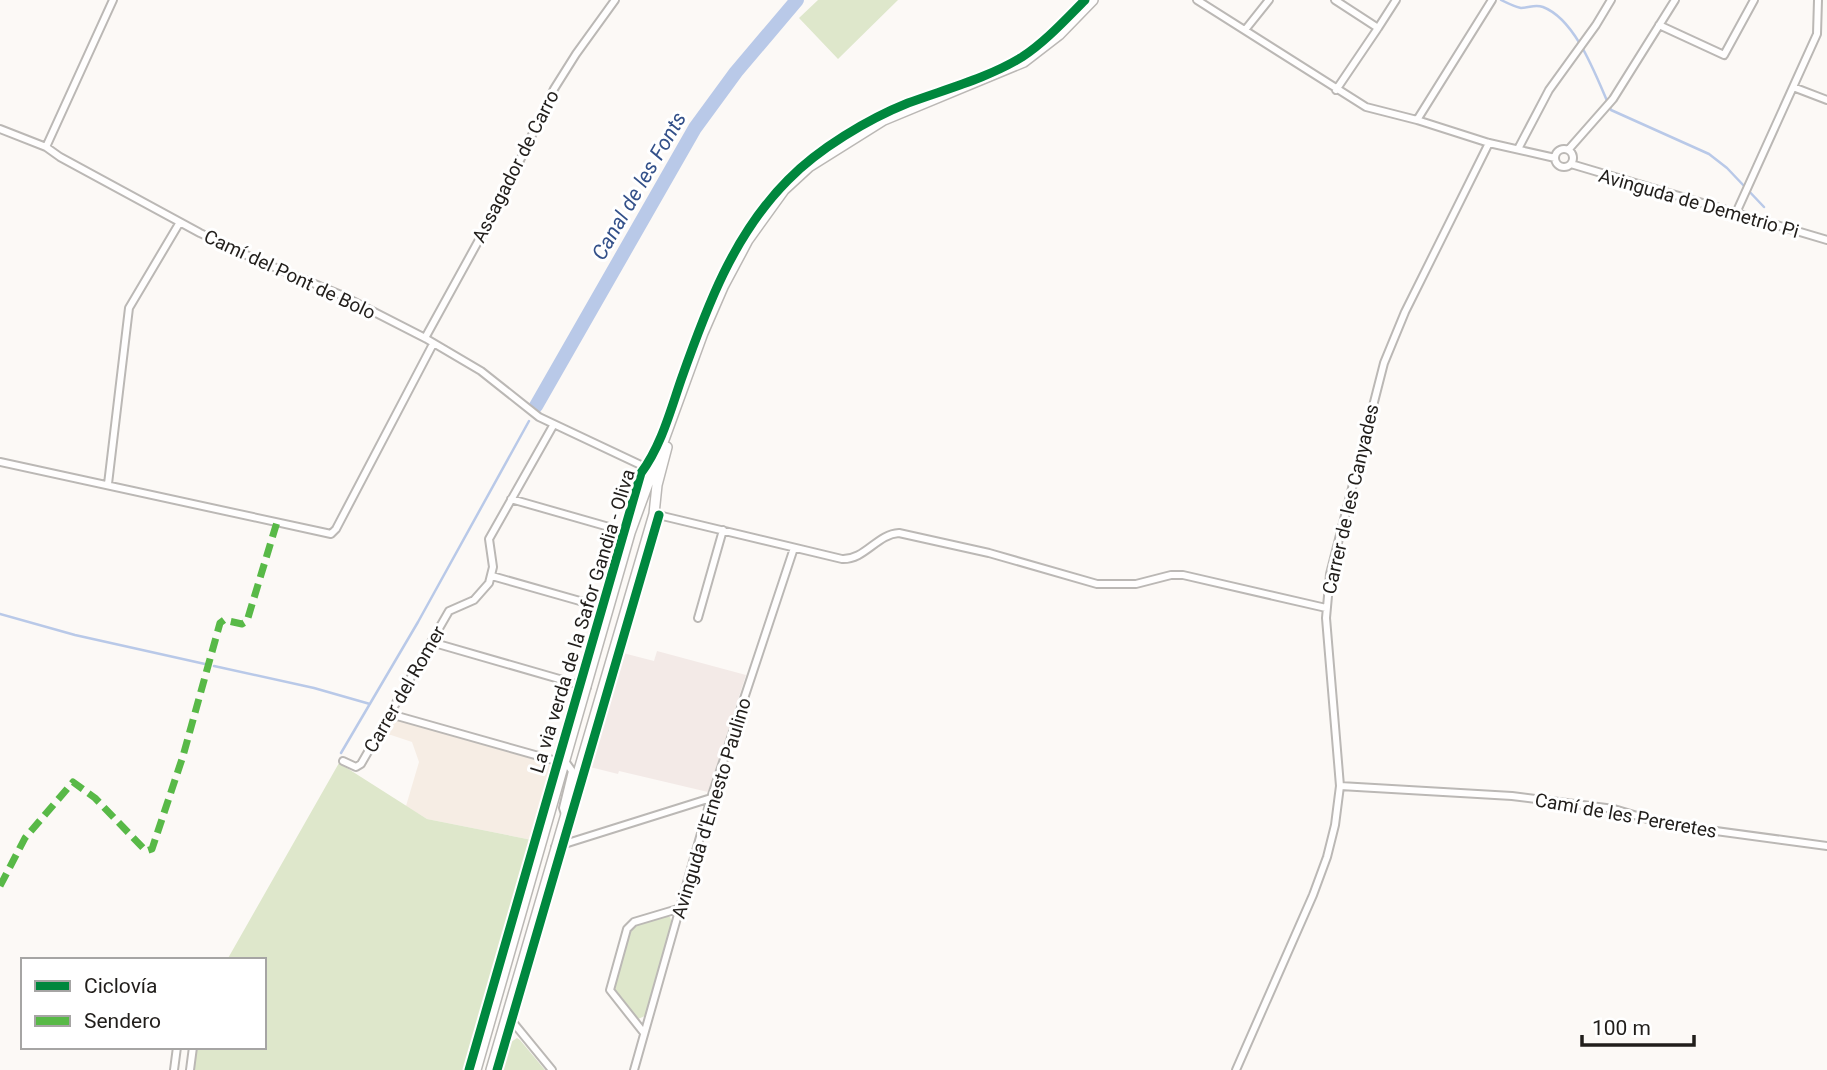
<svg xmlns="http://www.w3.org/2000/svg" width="1827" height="1070" font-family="Roboto,sans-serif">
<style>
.built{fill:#f6ede4}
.education{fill:#f3eae7}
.green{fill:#dee7cb}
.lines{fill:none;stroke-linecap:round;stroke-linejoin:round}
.stream{stroke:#b9c9e8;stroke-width:2.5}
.river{stroke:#b9c9e8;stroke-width:14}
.street-casing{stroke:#bbb8b5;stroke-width:10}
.secondary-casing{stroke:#bbb8b5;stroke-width:12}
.street{stroke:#fffefe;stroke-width:6}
.secondary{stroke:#fffefe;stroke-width:9}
.quiet{stroke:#58b947;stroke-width:7;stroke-dasharray:14 7;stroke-linecap:butt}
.cycleway-casing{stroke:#fff;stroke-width:13}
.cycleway{stroke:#00873e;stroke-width:9}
.labels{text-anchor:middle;stroke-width:6;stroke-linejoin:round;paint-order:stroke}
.street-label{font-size:19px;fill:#211e1b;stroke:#fff}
.water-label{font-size:21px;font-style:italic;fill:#335089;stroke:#fff}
</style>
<rect width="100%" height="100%" fill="#fcf9f6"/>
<path class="built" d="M390,720h6l151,43 4,4 -19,73 -105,-21 -21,-13 13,-44 -7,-20 -21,-7h-9z"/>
<path class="education" d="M657,651l89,24 -38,117 -89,-21 -1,3 -28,-7 33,-114 31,8z"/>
<path class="green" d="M818,0h80l-60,59 -39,-41z
M339,763l88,56 105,21 -67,230h-271l3,-23h67v-87h-37z
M663,916l7,1 2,6 -27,93 -7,3 -25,-29 18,-63z
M517,1038l3,2 25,30h-42l8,-28z"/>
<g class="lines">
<path class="stream" d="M1501,0c6,3 14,7 20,8 9,0 13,-4 22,-1 34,13 54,72 68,103l98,44 18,14 37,39
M0,614l75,21 130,29
M214,666l100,22 56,16
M341,753l77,-131 111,-201"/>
<path class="river" d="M536,406l159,-278 41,-56 61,-72"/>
<defs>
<path id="street" d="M1197,0l169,107 51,13 72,23 66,15
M1335,0l43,28 -42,62
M1659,25l65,30 30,-55
M1378,28l18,-28
M1245,30l24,-30
M1793,87l34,13
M1417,120l75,-120
M0,129l46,18 14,10 140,76 57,27 82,34 86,44 56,33 58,46 106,50 8,6
M46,147l67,-147
M1555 158a9 9 0 1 1 18 0a9 9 0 1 1-18 0Z
M1518,149l31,-59 47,-65 15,-25
M1569,149l44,-50 62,-99
M1571,164l256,76
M1736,213l81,-179 1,-34
M425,338l77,-140 52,-109 22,-35 39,-54
M0,462l331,72 5,-5 97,-185
M108,484l21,-176 51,-86
M511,499l119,34
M654,514l188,45c23,1 35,-25 57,-26l90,20 108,31h39l35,-9h12l143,33
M492,576l116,33
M698,618l25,-88
M431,642l156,45
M390,714l177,50 5,7 -9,37 2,6
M343,761l13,6 5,-3 88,-153 25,-11 15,-17 4,-16 -4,-28 65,-115
M1340,786l172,10 102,13 50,15 163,22
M555,847l156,-49
M507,1015l45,55
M644,1033l-34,-43 17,-61 7,-7 47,-14
M174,1070l3,-23
M190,1070l3,-23
M634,1070l77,-272 83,-250
M1236,1070l77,-175 14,-38 8,-32 5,-39 -14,-168 4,-44 54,-211 21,-51 84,-169"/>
<path id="secondary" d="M476,1070l154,-537 73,-200 20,-46 25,-47 36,-50 25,-23 75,-47 140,-58 35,-27 34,-35
M491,1070l163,-556 3,-29 10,-38"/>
</defs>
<use href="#street" class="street-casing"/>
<use href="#secondary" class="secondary-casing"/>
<use href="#street" class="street"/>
<use href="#secondary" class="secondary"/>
<path class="quiet" d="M0,886l25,-48 48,-56 22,16 51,53 6,-2 31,-93 37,-133 4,-3 18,4 5,-3 30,-99"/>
<defs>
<path id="cycleway" d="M469,1070l172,-597c20,-27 29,-61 40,-93 25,-71 52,-145 107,-200 30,-31 80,-61 120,-77 38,-14 80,-25 114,-46 23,-15 43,-37 63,-57
M497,1070l162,-555"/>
</defs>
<use href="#cycleway" class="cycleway-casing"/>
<use href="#cycleway" class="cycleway"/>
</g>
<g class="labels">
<g class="street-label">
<text transform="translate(515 166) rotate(-63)" y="7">Assagador de Carro</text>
<text transform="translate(1699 203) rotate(16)" y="7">Avinguda de Demetrio Pi</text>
<text transform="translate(290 274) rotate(25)" y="7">Camí del Pont de Bolo</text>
<text transform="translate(1350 499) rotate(-77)" y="7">Carrer de les Canyades</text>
<text transform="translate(582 621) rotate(-73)" y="7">La via verda de la Safor Gandia - Oliva</text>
<text transform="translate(404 689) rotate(-60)" y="7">Carrer del Romer</text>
<text transform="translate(711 808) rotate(-73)" y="7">Avinguda d'Ernesto Paulino</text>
<text transform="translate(1626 815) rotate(10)" y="7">Camí de les Pereretes</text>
</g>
<g class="water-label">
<text transform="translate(639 186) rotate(-60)" y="7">Canal de les Fonts</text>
</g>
</g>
<rect x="21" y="958" width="245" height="91" fill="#ffffff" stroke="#a6a5a4" stroke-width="2"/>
<rect x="35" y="981" width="35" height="10" fill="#00873e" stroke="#a6a5a4" stroke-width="2"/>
<text x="84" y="993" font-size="21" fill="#211e1b">Ciclovía</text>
<rect x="35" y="1016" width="35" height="10" fill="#58b947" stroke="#a6a5a4" stroke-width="2"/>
<text x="84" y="1028" font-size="21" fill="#211e1b">Sendero</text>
<path d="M1582 1035v10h112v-10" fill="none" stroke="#211e1b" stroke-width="3.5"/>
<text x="1592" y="1035" font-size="21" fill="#211e1b" stroke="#ffffff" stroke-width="5" paint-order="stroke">100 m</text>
</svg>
